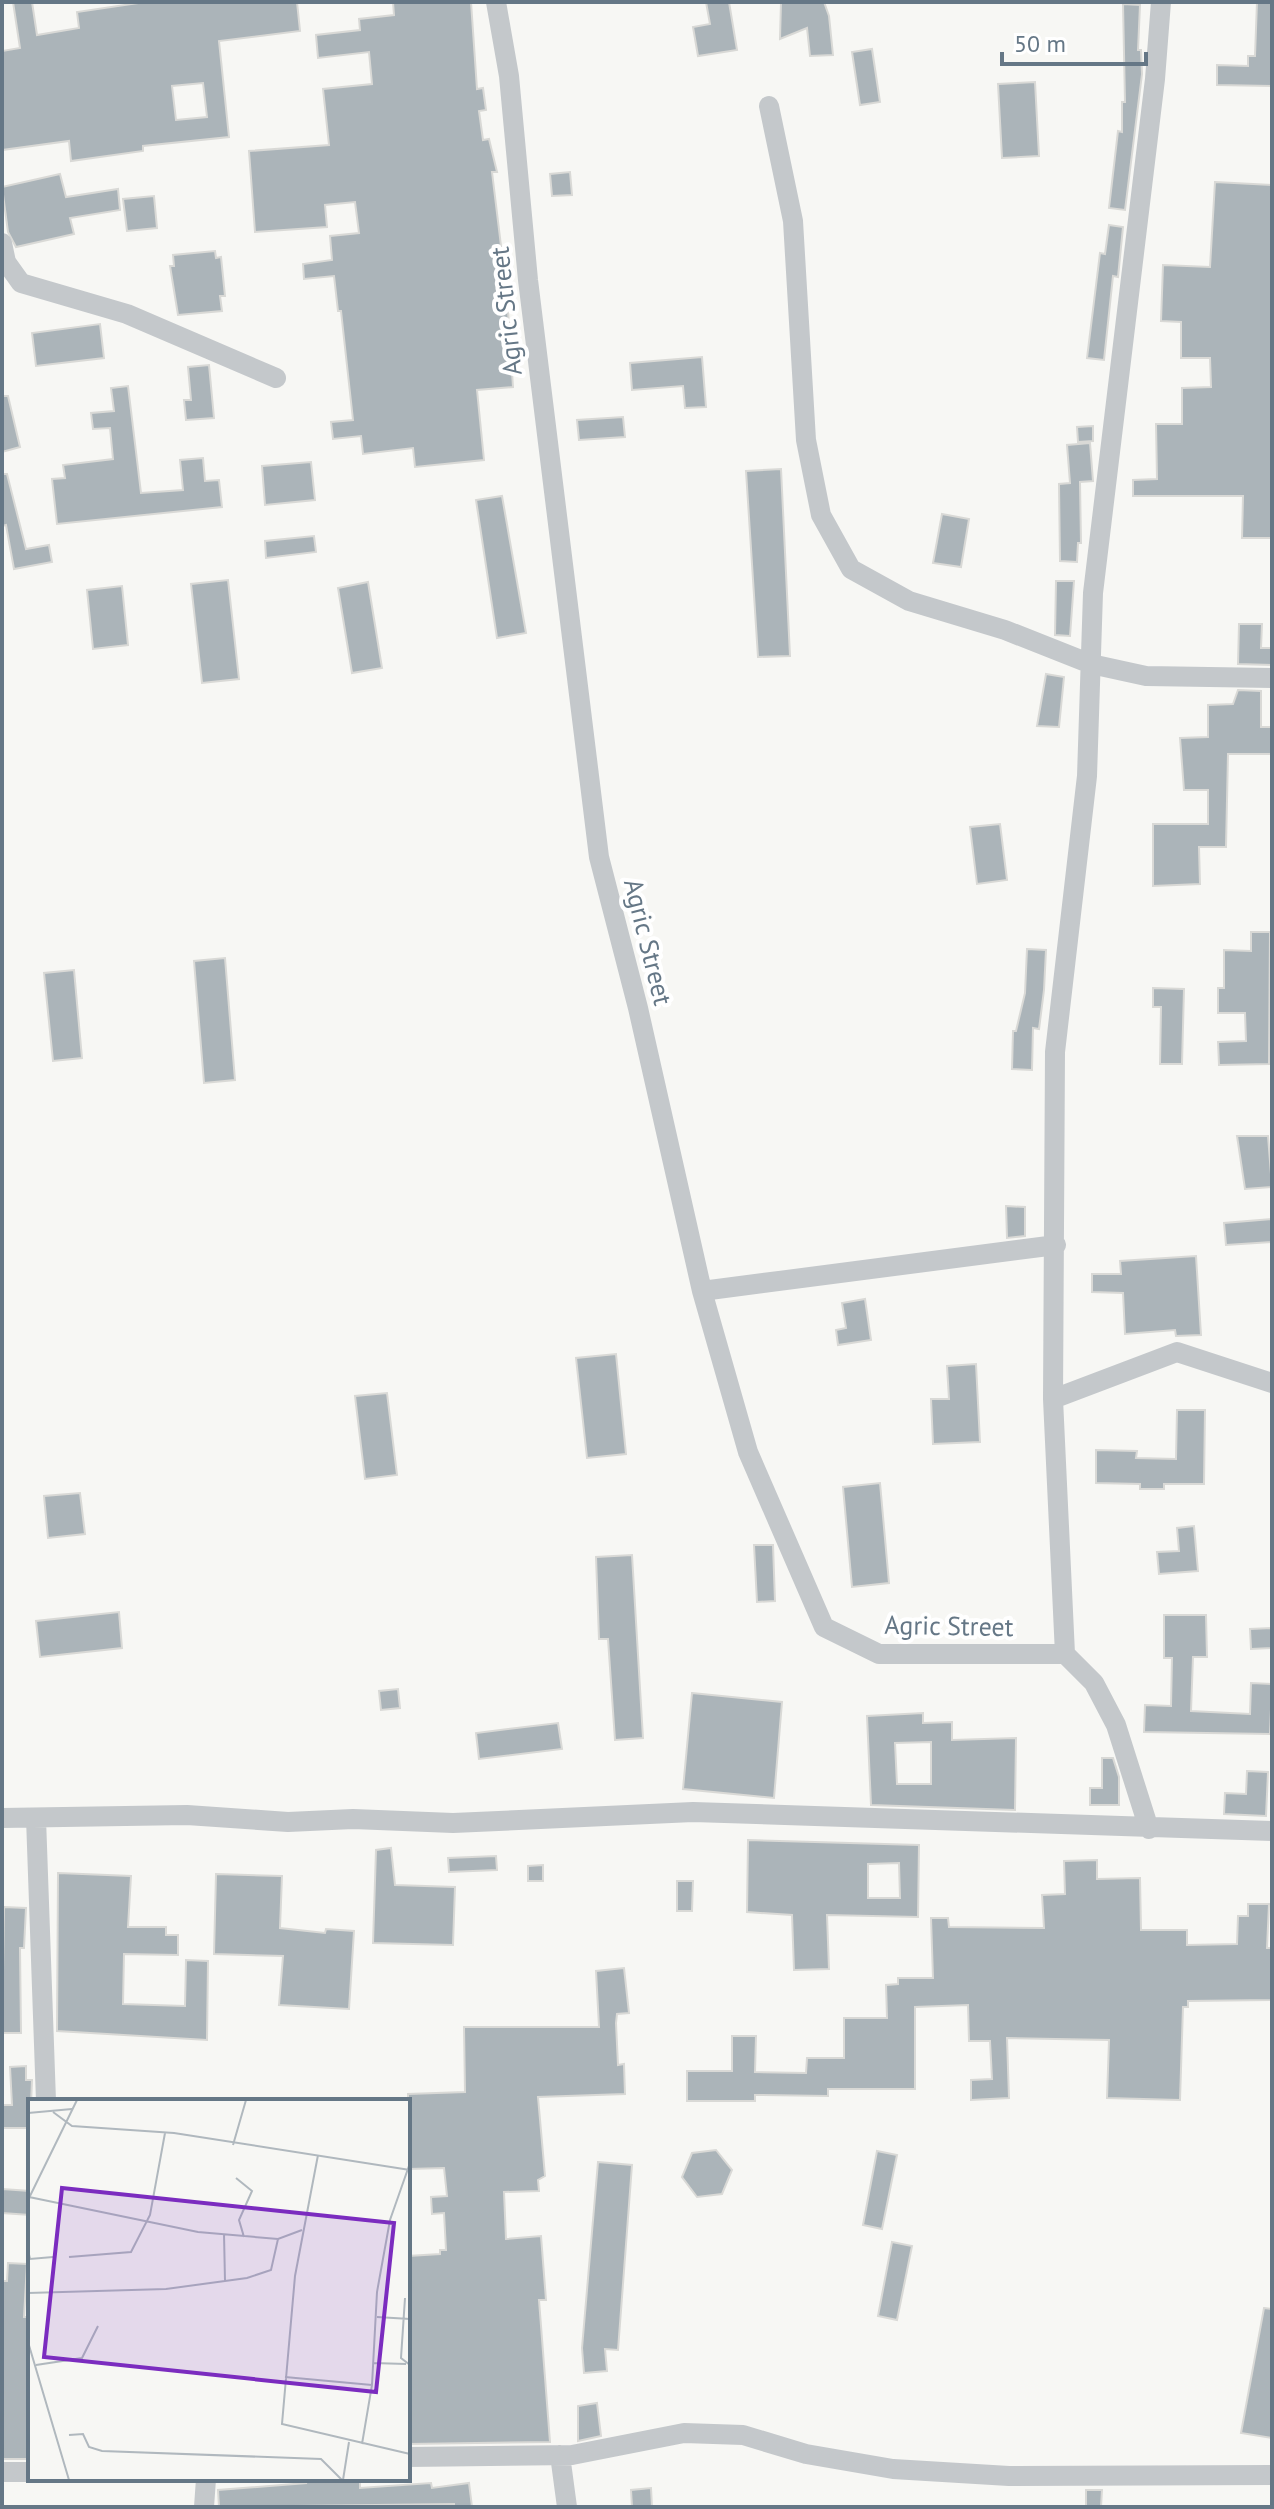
<svg xmlns="http://www.w3.org/2000/svg" width="1274" height="2509" font-family="'PT Sans',sans-serif">
<style>
.building{fill:#abb4b9;stroke:#d9d9d6;stroke-width:2;fill-rule:evenodd}
.lines{fill:none;stroke-linecap:round;stroke-linejoin:round}
.street{stroke:#c4c8cb;stroke-width:20}
.labels{text-anchor:middle;stroke-width:8;stroke-linejoin:round;paint-order:stroke}
.street-label{font-size:26px;fill:#657786;stroke:#fff}
.inset-road{fill:none;stroke:#b0b8be;stroke-width:2}
.view{fill:#7b2cbf;fill-opacity:0.15;stroke:#7b2cbf;stroke-width:4}
.inset-edge{fill:none;stroke:#657786;stroke-width:4}
</style>
<rect width="100%" height="100%" fill="#f7f7f4"/>
<path class="building" d="M13,2h19l5,33 42,-7 -2,-16 68,-10h152l3,29 -81,10 10,96 -86,9v5l-72,10 -2,-20 -67,9v-99l18,-3zM203,83l4,34 -31,3 -4,-34z
M393,2h78l6,87 6,-1 3,22 -7,1 4,29 6,-1 8,33h-5l15,123 6,92 -36,3 7,70 -69,7 -2,-19 -50,6 -2,-18 -28,3 -2,-17 22,-2 -12,-109h-3l-4,-35 -30,3 -1,-15 29,-4 -2,-24 29,-3 -4,-31 -30,3 2,22 -72,5 -6,-81 80,-6 -6,-56 49,-5 -3,-32 -51,6 -2,-23 44,-5 -1,-11 35,-4z
M706,2h23l8,48 -39,6 -5,-29 17,-3z
M781,2h43l5,14 4,39 -23,1 -3,-28 -27,11z
M1257,2h15v84l-55,-1v-20l31,1v-10h7z
M1123,4l17,1 -2,45h3l1,24 -17,136 -16,-2 9,-77 4,1v-30h3z
M872,49l8,53 -20,3 -8,-53z
M1035,82l4,74 -37,2 -4,-74z
M570,172l2,23 -20,1 -2,-22z
M60,174l6,23 52,-8 2,21 -50,8 4,16 -58,13 -8,-15 -6,-45z
M1215,182l57,3v353h-30l1,-42h-110v-16l24,-1 -1,-55h26v-36l29,-1 -1,-29h-29v-36l-20,-1 2,-56 47,2z
M154,196l3,32 -30,3 -4,-32z
M1109,225l14,2 -5,50 -5,-1 -9,84 -17,-2 13,-105 5,1z
M215,251l1,7 5,-1 4,39h-5l2,15 -44,4 -8,-49h4l-1,-11z
M100,324l4,34 -68,8 -4,-33z
M702,357l4,50 -21,1 -2,-22 -51,4 -2,-27z
M209,365l5,53 -28,2 -2,-20h7l-3,-33z
M128,386l13,107 42,-3 -3,-30 23,-2 2,23 14,-1 3,27 -165,17 -5,-45 13,-1 -2,-13 50,-6 -3,-31 -17,1 -2,-16 23,-2 -3,-23z
M2,396h6l12,51 -18,5z
M623,417l2,20 -46,3 -2,-20z
M1093,426v15l-15,1 -1,-15z
M1090,443l3,38 -13,1 1,61h-3l-1,19 -17,-1 -1,-77 11,-1 -3,-38z
M311,462l4,38 -50,5 -3,-39z
M781,469l9,187 -32,1 -12,-186z
M2,474h5l19,75 23,-4 3,17 -38,7 -8,-44 -4,1z
M502,496l24,137 -29,5 -21,-138z
M942,514l27,5 -8,48 -28,-4z
M314,536l2,16 -50,6 -1,-17z
M228,580l11,99 -37,4 -11,-99z
M1056,581h18l-4,55 -15,-1z
M368,582l14,86 -30,5 -14,-85z
M122,586l6,59 -35,4 -6,-59z
M1239,624h23l-1,24h11v17l-34,-1z
M1046,674l18,3 -5,50 -22,-1z
M1238,690l23,1v36h11v27h-44l-2,93h-27l1,37 -47,2v-62h55v-34h-24l-4,-52 28,-1v-32l25,-1z
M1000,824l7,56 -30,4 -7,-57z
M1251,932h19l-1,132 -50,1 -1,-23 28,-1 -1,-28h-27v-25h6v-38l27,1z
M1027,949l19,1 -2,40 -5,39 -6,-1 -1,42 -20,-1 1,-38h3l9,-38z
M225,958l10,122 -31,3 -10,-122z
M74,970l8,88 -29,3 -9,-88z
M1153,988l31,1 -2,75h-22l1,-57h-8z
M1237,1136h31l4,51 -27,2z
M1006,1206l19,1v29l-18,2z
M1272,1219v23l-46,3 -2,-22z
M1196,1256l5,79 -25,1 -1,-6 -50,4 -2,-41 -31,-1v-18h29l-1,-13z
M865,1299l6,41 -33,5 -2,-15 10,-2 -4,-25z
M616,1354l10,100 -39,4 -11,-100z
M976,1364l4,78 -47,2 -2,-45h18l-2,-33z
M387,1393l10,82 -32,4 -10,-83z
M1177,1410h28l-1,74h-40v5h-24v-5l-44,-1v-33l41,1 -1,7 40,1z
M880,1483l9,100 -37,4 -9,-100z
M80,1493l5,41 -37,4 -4,-42z
M1194,1526l4,45 -39,3 -2,-22 22,-1 -2,-23z
M754,1545h19l2,56 -18,1z
M632,1555l11,183 -28,2 -7,-101h-9l-3,-82z
M119,1612l3,36 -82,9 -4,-36z
M1164,1615h42l1,42h-14l-2,54 59,3 1,-31 21,1 -2,50 -126,-2 1,-27 26,1 1,-48h-8z
M1272,1628v20l-21,1 -1,-20z
M398,1689l2,19 -19,2 -2,-19z
M692,1693l90,9 -8,96 -91,-9z
M923,1713v10l29,-1v18l64,-2 -1,72 -144,-5 -4,-89zM931,1742v42h-34l-2,-41z
M558,1723l4,26 -83,10 -3,-26z
M1102,1758h11l6,19v28h-29v-17h12z
M1247,1771l21,1 -2,44 -42,-2 1,-21 21,1z
M748,1840l171,5 -1,72 -91,-2 2,54 -35,1 -2,-55 -45,-3zM899,1863l1,35h-32v-34z
M391,1848l4,37 60,2 -2,58 -80,-2 3,-93z
M496,1856l1,14 -48,2 -1,-14z
M1097,1860v19l43,-1 1,52h46v15l50,-1 1,-28h10v-12h21l-2,44h5v52l-84,1v6h-5l-3,93 -73,-2 2,-58 -102,-2 2,60 -38,2v-20l21,-1 -2,-38h-21l-1,-36 -53,2v82h-87v7l-73,-1v6h-68v-30h45v-35h24l-1,36 51,1 1,-15h37v-40h43l-1,-33 12,-1v-6h35l-2,-60h17l1,9 95,1 -2,-33 23,-1 -1,-33z
M543,1865v16h-15v-15z
M58,1873l73,3 -3,51h38v8h12v20l-54,-1 -1,50 62,2 1,-46 22,1 -1,79 -150,-9z
M216,1874l66,2 -2,52 45,5 1,-4 28,2 -5,78 -70,-4 4,-49 -69,-2z
M677,1881h16l-1,30h-15z
M4,1907l22,1 -2,40h-4l1,85h-19z
M624,1968l5,45 -12,1 -1,9 2,42 6,-1 1,30 -87,3 7,79 -7,4 1,11 -35,1 2,47 35,-3 5,64h-7l11,142 -142,2v-188l32,-2v-4h6l-2,-37 -12,1 -1,-17 16,-1 -3,-28 -36,1v-75l57,-2 -1,-65h135l-3,-56z
M26,2066v14h6l-2,48h-28v-23h10l-2,-38z
M716,2150l16,20 -10,24 -25,3 -15,-20 10,-24z
M877,2151l20,4 -15,74 -19,-4z
M598,2162l34,3 -14,185 -13,-1 2,22 -23,2 -2,-25z
M2,2189l28,2v24l-28,-2z
M892,2242l20,4 -15,74 -19,-4z
M8,2263l19,1 -3,53h6v142h-28v-178h5z
M1264,2308l8,1v129l-31,-5z
M597,2403l4,33 -23,5v-35z
M305,2479h55v9l71,-5 1,5 37,-5 3,24h-18v-3l-235,3 -1,-17 88,-7z
M651,2488l1,19h-20l-1,-17z
M1086,2490h16l-1,17h-15z"/>
<g class="lines">
<path class="street" d="M496,2l13,74 19,204 71,577 39,151 64,283 46,161 76,175 55,27h186
M769,106l24,115 13,219 15,75 30,54 58,32 96,29 86,34 55,12 126,2
M2,243l4,19 15,21 106,31 149,64
M702,1291l354,-46
M1053,1399l124,-47 95,31
M2,1818l185,-3 101,7 65,-3 100,4 240,-11 579,19
M36,1818l10,283
M1149,1829l-33,-104 -22,-42 -29,-29 -12,-255 2,-347 32,-276 6,-183 62,-514 6,-77
M560,2455l7,52
M408,2457l164,-2 112,-22 59,2 63,19 87,15 116,7 263,-1
M2,2472h28
M204,2507l2,-28"/>
</g>
<g class="labels">
<g class="street-label">
<text transform="translate(506 311) rotate(-96)" y="9">Agric Street</text>
<text transform="translate(648 942) rotate(76)" y="9">Agric Street</text>
<text transform="translate(949 1626) rotate(1)" y="9">Agric Street</text>
</g>
</g>
<g transform="translate(28 2099)">
<rect width="382" height="382" fill="#f7f7f4"/>
<path class="inset-road" d="M25,13l19,14 102,7 236,37M0,14l44,-4M205,46l13,-45M290,56l-23,121 -13,148 128,30M208,79l16,13 -13,29 5,17M1,98l169,35 80,7 24,-9M1,99l48,-98M196,135l1,47M0,151l2,9 23,-2M41,158l62,-5 19,-37 15,-82M0,194l138,-4 81,-11 24,-8 7,-31M377,199l-4,60 9,7M349,218l33,2M0,243l41,138M345,264l33,1M8,266l46,-7 16,-32M257,278l87,8M41,336l14,-1 6,13 13,4 219,8 21,21M334,345l10,-59 5,-93 13,-72 20,-57M315,381l6,-38"/>
<path class="view" d="M34,89l332,35 -18,169 -332,-35z"/>
<rect width="382" height="382" class="inset-edge"/>
</g>
<rect width="1274" height="2509" fill="none" stroke="#657786" stroke-width="8"/>
<path d="M1002 52v12h144v-12" fill="none" stroke="#657786" stroke-width="4"/>
<text x="1014" y="52" font-size="24" fill="#657786" stroke="#ffffff" stroke-width="6" paint-order="stroke">50 m</text>
</svg>
